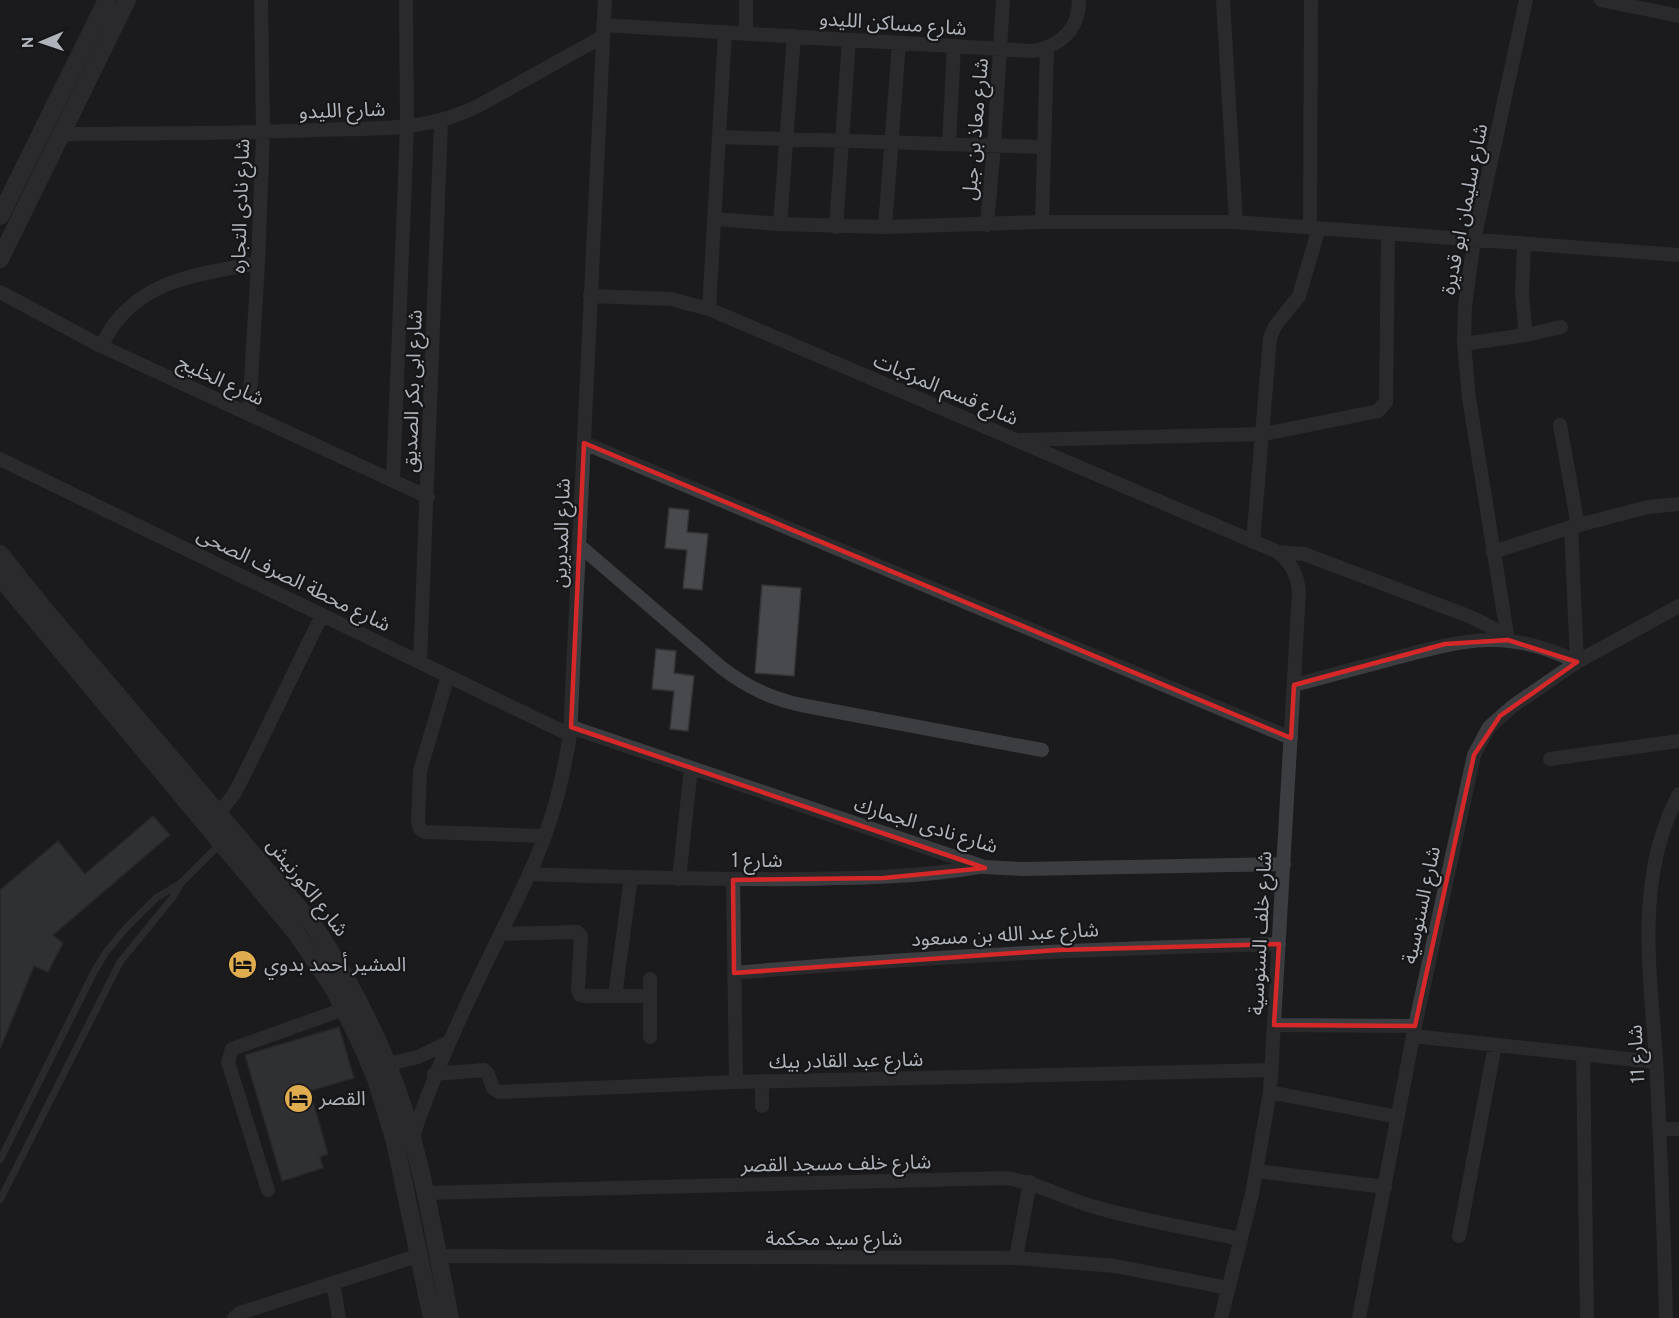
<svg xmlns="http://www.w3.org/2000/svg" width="1679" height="1318" font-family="Overpass,'Noto Sans Arabic',sans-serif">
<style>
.building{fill:#48494d;stroke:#353539;stroke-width:1.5}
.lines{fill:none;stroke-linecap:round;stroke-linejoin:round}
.service{stroke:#3c3d41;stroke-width:7}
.minor{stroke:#3c3d41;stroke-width:14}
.tertiary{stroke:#3c3d41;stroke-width:18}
.marked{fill:none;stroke:#d62828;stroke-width:4.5;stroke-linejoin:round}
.labels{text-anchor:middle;stroke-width:4.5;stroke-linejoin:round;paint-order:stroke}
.street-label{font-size:20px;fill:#afb3bb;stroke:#161618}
.poi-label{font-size:20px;fill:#afb3bb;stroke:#161618;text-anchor:start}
</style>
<rect width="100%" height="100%" fill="#1b1b1d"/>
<path class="building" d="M669,508l20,2 -2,22 21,2 -6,56 -19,-2 4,-38 -22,-2z
M762,585l39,3 -7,88 -39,-3z
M656,649l20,2 -2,22 20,3 -6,55 -18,-2 4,-38 -22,-2z
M153,816l17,19 -117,100 10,8 -15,29 -14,-6 -34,83v-159l58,-49 27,33z
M339,1027l15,51 -44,13 18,63 -8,3 3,11 -41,13 -37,-126z"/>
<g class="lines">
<path class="service" d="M0,1160l94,-188 12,-20 20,-24 30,-30 25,-15 40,-40
M0,1200l120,-238 53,-65 8,-14"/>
<path class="minor" d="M1223,0l13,222
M1601,0l78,16
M603,25l430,26c28,-5 46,-22 46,-51
M746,34v-34
M61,134c86,-1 171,0 256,-4 57,-2 109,2 161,-24l124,-69
M719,137l325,10
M949,144l5,-98
M715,219l65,5 105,3 157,-5h194l443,33
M1042,222l5,-174
M780,224l14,-188
M987,225l7,-80 9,-145
M836,227l13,-187
M885,227l14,-184
M1310,228l1,-228
M1524,244l-2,50 4,41
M0,292l101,54 327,151
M590,296l81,3 38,10 569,243c14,12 19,22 21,40l-29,500 -18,102 -31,124
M709,309l16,-277
M1464,344l62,-9 35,-8
M101,346c5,-8 9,-17 15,-24 35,-45 91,-49 142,-59
M249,414l9,-151 5,-130 -2,-133
M1560,425l18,101
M1022,440l242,-6 114,-23 8,-9 2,-168
M584,443l707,295
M0,459l570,276
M393,481l14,-354 -1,-127
M1253,542l17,-204 5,-12 24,-30 20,-68
M580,546l142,122c25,19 48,30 79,37l241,45
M1278,552l26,2 167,63 20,10 17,13
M1493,552l78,-25 77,-20 31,-3
M1508,640l-39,-242 -5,-54 1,-38 9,-66 52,-240
M420,662l21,-540
M448,676l-28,95 -2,51 2,7 5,3 119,4
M1294,685c34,-9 67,-18 101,-27 71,-19 114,-30 182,4l-6,-135
M571,727l413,140 38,2 262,-5
M1550,759l129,-18
M219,813l15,-19 7,-13 81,-166
M529,874c91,3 182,6 273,5 60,-1 118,-2 177,-12
M679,879l12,-111
M733,880l3,202
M500,934l77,-2 4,4 -3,54 2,5 5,1h65
M734,973c182,-16 363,-25 545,-29
M615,996l16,-119
M1274,1025l141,1
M1413,1036l243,26
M650,1037v-58
M1583,1054l4,264
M388,1064l30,-7 29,-14
M434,1074l50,-4 4,4 5,14 6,4 237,-10 536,-12
M762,1082v24
M1270,1092l128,25
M1660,1129h19
M412,1139c23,-69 53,-133 85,-198 18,-38 39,-77 52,-117 10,-29 16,-59 21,-89l35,-735
M1257,1171l128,16
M268,1190l-40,-128 4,-13 112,-40
M425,1193l580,-15c30,4 54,18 83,27 49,15 102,23 152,34
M1459,1236l36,-191
M438,1256l578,2 99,8 113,22
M1016,1258l14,-76
M333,1283l6,35
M234,1318l6,-5 180,-58
M1359,1318l56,-292 59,-271 15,-28 24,-21 64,-44 102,-56
M1666,1318c-2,-81 -5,-161 -9,-242 -5,-95 -25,-194 22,-282"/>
<path class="tertiary" d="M0,216l107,-216
M0,259l127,-259
M0,554l44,55 270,317c36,55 66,112 87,175 23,70 35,145 49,217
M0,577l297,357 37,55 29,59 13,31 19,63 37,176"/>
</g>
<path d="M0 0H1679V1318H0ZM584,443l707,295 3,-53 151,-41 63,-4 69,22 -77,54 -26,39 -59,271 -141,-1 5,-81 -221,6 -324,23 -1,-93 151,-2 101,-10 -414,-141z" fill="#1b1b1d" fill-opacity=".55" fill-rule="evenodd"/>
<path class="marked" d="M584,443l707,295 3,-53 151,-41 63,-4 69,22 -77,54 -26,39 -59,271 -141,-1 5,-81 -221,6 -324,23 -1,-93 151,-2 101,-10 -414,-141z"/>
<defs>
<symbol id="hotel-disc" viewBox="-11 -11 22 22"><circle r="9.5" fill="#e0ac50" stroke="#161618"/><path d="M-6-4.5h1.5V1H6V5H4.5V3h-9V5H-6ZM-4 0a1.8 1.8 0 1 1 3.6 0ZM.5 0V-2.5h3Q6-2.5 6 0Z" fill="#111"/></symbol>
</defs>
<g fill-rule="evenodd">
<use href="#hotel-disc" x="226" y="948" width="33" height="33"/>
<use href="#hotel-disc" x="282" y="1082" width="33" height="33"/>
</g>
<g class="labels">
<g class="street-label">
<text transform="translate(893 23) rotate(4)" y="7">شارع مساكن الليدو</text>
<text transform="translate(342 110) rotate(-2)" y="7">شارع الليدو</text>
<text transform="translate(975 129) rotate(-85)" y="7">شارع معاذ بن جبل</text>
<text transform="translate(240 206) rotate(-88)" y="7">شارع نادى التجاره</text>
<text transform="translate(1464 209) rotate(-79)" y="7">شارع سليمان ابو قديرة</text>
<text transform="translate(221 380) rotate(25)" y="7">شارع الخليج</text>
<text transform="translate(946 389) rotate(23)" y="7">شارع قسم المركبات</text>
<text transform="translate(412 391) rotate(-88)" y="7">شارع ابى بكر الصديق</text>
<text transform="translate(561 533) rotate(-88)" y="7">شارع المديرين</text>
<text transform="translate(294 579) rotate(26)" y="7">شارع محطة الصرف الصحى</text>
<text transform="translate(926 825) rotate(17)" y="7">شارع نادى الجمارك</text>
<text x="757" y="867">شارع 1</text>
<text transform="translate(308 887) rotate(52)" y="7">شارع الكورنيش</text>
<text transform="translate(1421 905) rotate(-78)" y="7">شارع السنوسية</text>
<text transform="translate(1260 933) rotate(-87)" y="7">شارع خلف السنوسية</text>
<text transform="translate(1005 934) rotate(-3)" y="7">شارع عبد الله بن مسعود</text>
<text transform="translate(1636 1054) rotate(-93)" y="7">شارع 11</text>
<text transform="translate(846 1060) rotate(-1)" y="7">شارع عبد القادر بيك</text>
<text transform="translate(836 1163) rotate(-1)" y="7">شارع خلف مسجد القصر</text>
<text x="834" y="1245">شارع سيد محكمة</text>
</g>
<g class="poi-label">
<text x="264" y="971">المشير أحمد بدوي</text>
<text x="319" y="1105">القصر</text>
</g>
</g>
<g transform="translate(42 42) rotate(268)" stroke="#161618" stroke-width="4.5" paint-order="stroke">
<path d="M0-4.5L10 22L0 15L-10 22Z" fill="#afb3bb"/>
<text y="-9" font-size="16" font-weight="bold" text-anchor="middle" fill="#afb3bb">N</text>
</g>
</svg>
